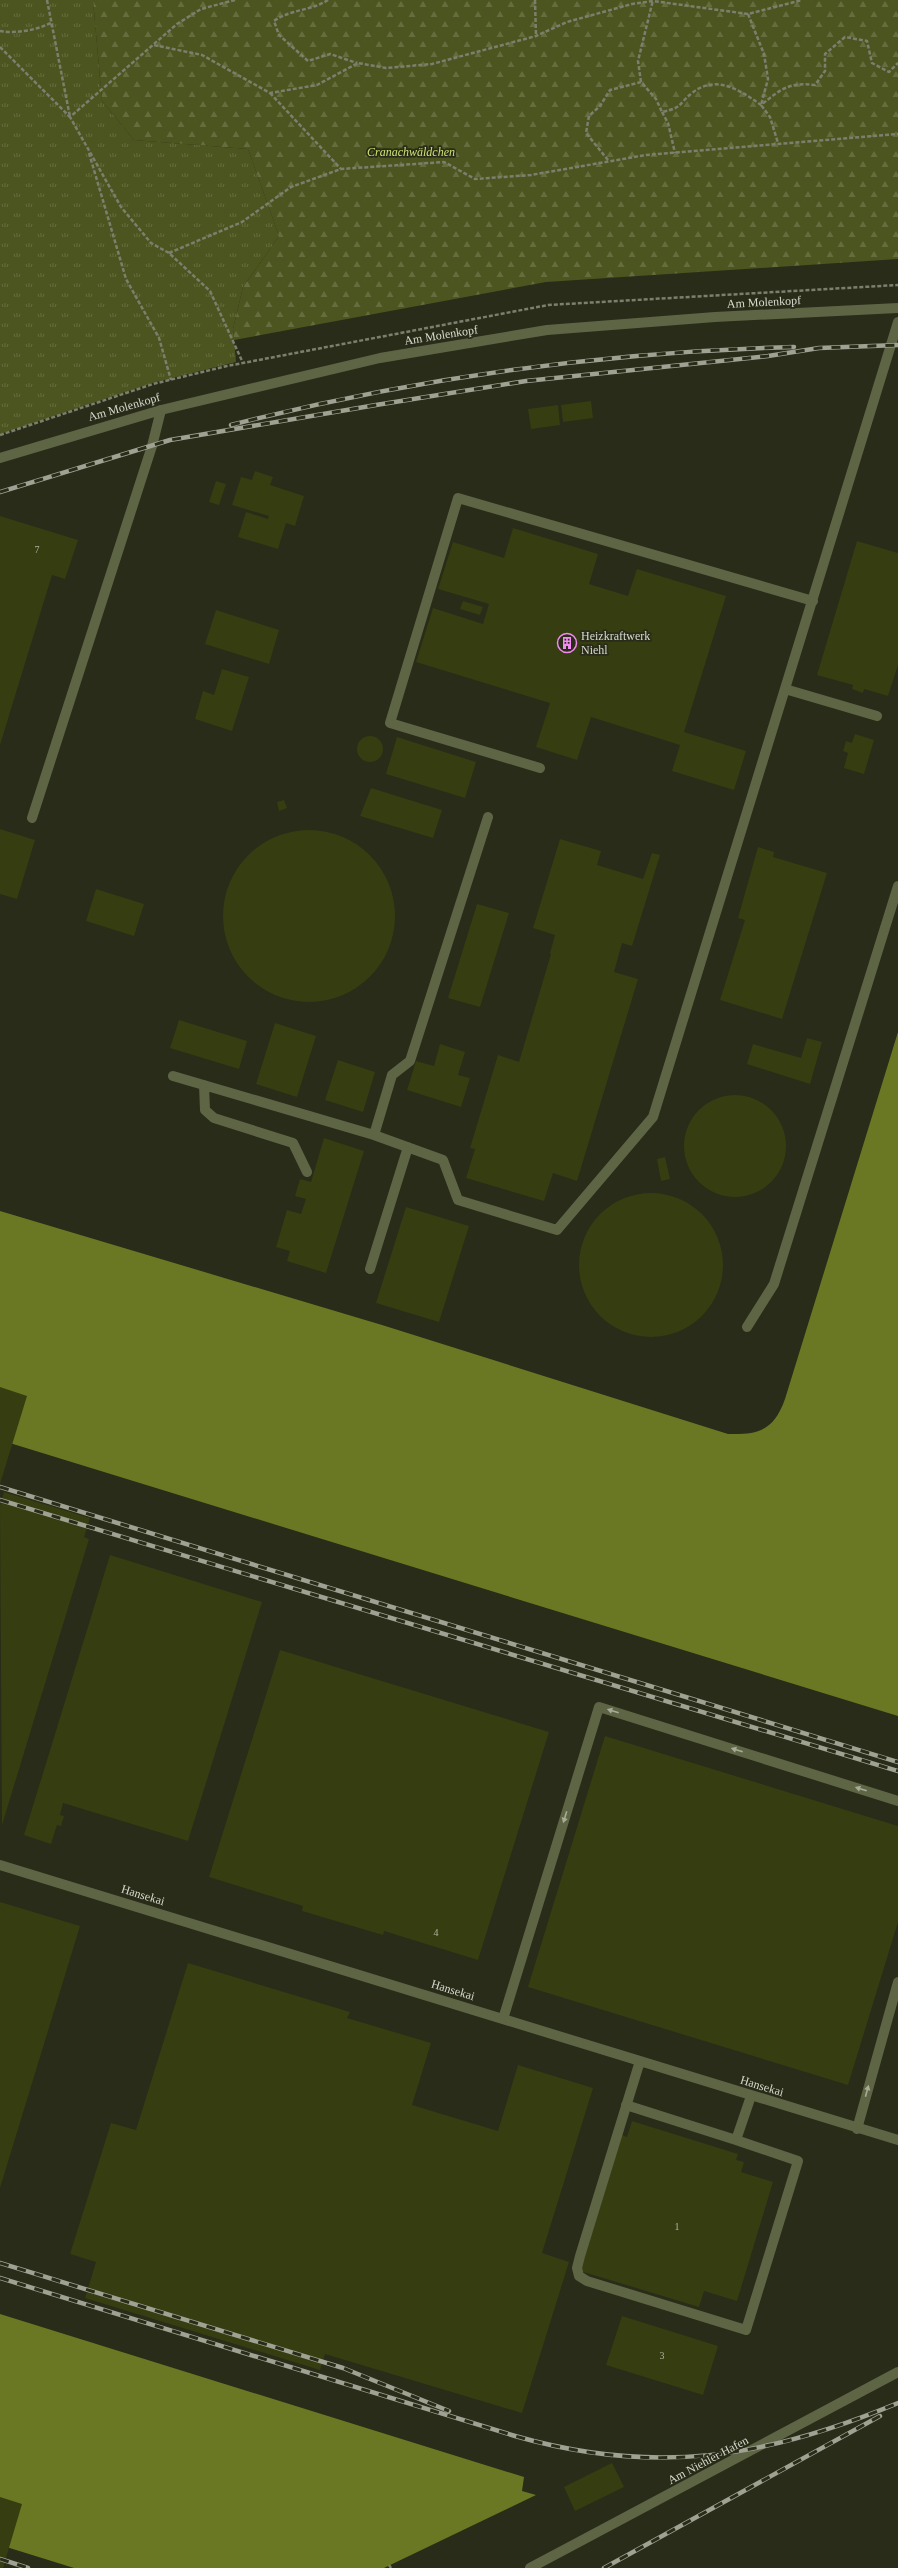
<svg xmlns="http://www.w3.org/2000/svg" width="898" height="2568" font-family="Georgia,serif">
<style>
.grass{fill:url(#grass-tufts)}
.forest{fill:url(#forest-firs)}
.water{fill:#6b7823}
.building{fill:#363d11}
.lines{fill:none;stroke-linecap:round;stroke-linejoin:round}
.path{stroke:#7c7f6e;stroke-width:2.5;stroke-dasharray:4 2;stroke-linecap:butt}
.lane{stroke:#5e6545;stroke-width:10}
.street{stroke:#5e6545;stroke-width:10}
.rail-casing{stroke:#9fa293;stroke-width:4.5}
.rail{stroke:#282c18;stroke-width:3;stroke-dasharray:9;stroke-linecap:butt}
.oneway{fill:#a7ab97}
.labels{text-anchor:middle;stroke-width:3.5;stroke-linejoin:round;paint-order:stroke}
.number-label{font-size:10px;fill:#afb39e}
.park-label{font-size:12px;font-style:italic;fill:#cfe373;stroke:#282c18}
.street-label{font-size:12px;fill:#d7dacd;stroke:#282c18}
.poi-label{font-size:12px;fill:#d7dacd;stroke:#282c18;text-anchor:start}
</style>
<defs>
<pattern id="grass-tufts" width="24" height="20" patternUnits="userSpaceOnUse"><rect width="24" height="20" fill="#4c551f"/><path d="M3 7l-1-3M5 7V3M7 7l1-3M15 17l-1-3M17 17v-4M19 17l1-3" fill="none" stroke="#656d3e"/></pattern>
<pattern id="forest-firs" width="22" height="20" patternUnits="userSpaceOnUse"><rect width="22" height="20" fill="#4c551f"/><path d="M5 1l3.5 6h-7zM16 11l3.5 6h-7z" fill="#656d3e"/></pattern>
</defs>
<rect width="100%" height="100%" fill="#282c18"/>
<path class="grass" d="M0,0h93l9,101 32,39 114,9 31,87 -36,51 -10,42 3,33 -84,21 -152,51z"/>
<path class="forest" d="M93,0h805v259l-352,23 -312,58 -1,-11 10,-42 36,-51 -31,-87 -114,-9 -32,-39z"/>
<path class="water" d="M898,1032v684l-898,-276v-229l382,114 346,109c31,1 46,-4 57,-35z
M0,2314l524,163 -2,14 14,4 -152,73h-310l-74,-23z"/>
<path class="building" d="M591,401l2,17 -30,4 -2,-17z
M558,405l2,20 -29,4 -3,-20z
M255,471l18,6 -3,8 34,11 -9,30 -9,-3 -8,26 -40,-12 8,-25 22,7 1,-3 -37,-11 9,-28 11,3z
M216,481l10,3 -7,21 -10,-3z
M0,516l78,24 -13,39 -13,-4 -52,170z
M513,528l85,26 -9,30 39,12 9,-27 89,27 -42,136 62,19 -12,39 -62,-19 8,-26 -89,-28 -14,43 -41,-13 14,-44 -134,-41 17,-54 50,16 6,-20 -51,-15 15,-47 51,16z
M857,541l41,12v112l-10,31 -24,-7 -1,4 -11,-4 1,-4 -36,-10z
M463,601l20,6 -3,8 -20,-6z
M216,610l63,20 -10,34 -64,-20z
M222,669l27,8 -17,54 -37,-12 8,-28 11,4z
M855,734l19,6 -10,34 -20,-6 4,-15 -5,-2 3,-10 6,2z
M357 749a13 13 0 1 1 26 0a13 13 0 1 1-26 0Z
M397,737l79,25 -11,36 -79,-24z
M371,788l71,22 -9,28 -73,-22z
M284,800l3,8 -8,3 -2,-9z
M0,829l35,11 -18,59 -17,-5z
M223 916a86 86 0 1 1 172 0a86 86 0 1 1-172 0Z
M560,839l41,12 -4,14 46,14 9,-26 8,2 -28,91 -10,-3 -8,29 24,7 -61,202 -24,-8 -9,28 -78,-23 9,-29 -5,-1 28,-93 21,7 32,-108 -1,-1 5,-18 -22,-7z
M758,847l16,5 -1,5 54,16 -45,146 -62,-19 25,-80 -7,-2z
M96,889l48,15 -10,32 -48,-15z
M477,904l32,9 -29,94 -32,-9z
M179,1020l68,21 -8,28 -69,-21z
M275,1023l41,13 -19,61 -41,-13z
M807,1038l15,4 -12,42 -63,-20 6,-20 48,14z
M440,1044l25,8 -7,23 12,3 -9,29 -54,-17 9,-29 18,5z
M338,1060l37,12 -12,40 -38,-12z
M684 1146a51 51 0 1 1 102 0a51 51 0 1 1-102 0Z
M324,1138l40,13 -38,122 -39,-12 3,-10 -14,-4 11,-37 14,4 5,-15 -11,-3 5,-17 11,3z
M665,1157l5,22 -9,2 -4,-22z
M579 1265a72 72 0 1 1 144 0a72 72 0 1 1-144 0Z
M406,1207l63,19 -30,96 -63,-19z
M0,1387l27,9 -27,88z
M4,1492l86,26 -6,19 5,2 -87,286 -2,-319z
M110,1555l152,47 -74,239 -125,-38 -3,12 4,1 -3,10 -4,-1 -6,19 -27,-9z
M280,1650l269,82 -71,228 -94,-29 -1,4 -81,-24 1,-5 -94,-29z
M605,1736l293,90v96l-50,163 -320,-98z
M0,1902l80,24 -80,262z
M188,1963l162,49 -3,6 84,25 -19,62 86,26 20,-66 75,23 -51,165 27,9 -47,151 -197,-59 -5,16 -235,-72 11,-36 -26,-8 41,-131 25,7z
M632,2121l106,33 -2,6 8,2 -3,10 32,10 -36,119 -33,-10 -5,16 -119,-36 42,-136 5,2z
M622,2316l96,30 -15,49 -97,-30z
M612,2463l12,24 -49,24 -11,-24z
M0,2497l22,7 -19,64h-3z"/>
<g class="lines">
<path class="path" d="M47,0l23,117
M235,0l-34,9 -24,15 -107,93 51,90 30,36 18,10 41,38 33,72
M328,0c-17,11 -37,9 -54,21l5,14 29,26 22,-7 27,9
M535,0l1,36
M748,14l16,40 4,25 -7,26 9,12 8,26
M0,31c15,3 39,-1 52,-9
M154,45l48,10 68,38 47,-8 41,-22 28,5 46,-4 104,-28 31,-14 65,-18 21,-3 95,13 54,-14
M0,47l70,70
M641,82l-3,-21 15,-61
M270,93l71,76
M662,112l6,11 7,30
M89,153l37,126 33,59 12,42
M608,160l-22,-27 3,-17 11,-10 10,-16 31,-8 15,17 6,13c22,-5 15,-7 30,-19 24,-19 48,-3 69,12 20,-16 28,-23 54,-20l10,-14v-17l20,-17 22,4 5,22 17,9 9,-9
M169,253l73,-31 49,-35 50,-18 103,-7 31,17 56,-4 115,-20 252,-21
M0,435l153,-51 74,-18 321,-61 350,-20
M389,2565l2,3"/>
<path class="lane" d="M785,689l92,27
M540,768l-150,-45 68,-225 355,103
M488,817l-78,244 -18,14 -18,60 69,25 15,40 99,30 96,-113 245,-795
M32,818l120,-372 9,-36
M173,1076l201,59
M204,1085l1,25 9,8 79,25 14,29
M370,1269l38,-122
M747,1327l27,-43 124,-398
M0,1865l898,275
M503,2019l96,-312 299,94
M640,2061l-60,195 -3,12 2,8 8,5 159,49 52,-169 -62,-21 15,-44
M626,2105l110,35
M857,2129l41,-147"/>
<path class="street" d="M0,458l161,-48 219,-52 167,-28 168,-13 183,-9
M530,2568l368,-196"/>
<defs>
<path id="rail" d="M231,425c184,-47 374,-73 563,-78
M0,492l170,-52 206,-35 150,-24 242,-25 51,-8 79,-3
M0,1487l898,275
M0,1500l898,271
M0,2263l343,105 106,43
M0,2278l515,158c140,40 250,22 383,-33
M0,2559l28,9
M604,2568l276,-152"/>
</defs>
<use href="#rail" class="rail-casing"/>
<use href="#rail" class="rail"/>
</g>
<defs><path id="oneway-solid" d="M-6-.8H1V-3.2L6.5 0L1 3.2V.8H-6Z"/></defs>
<g class="oneway">
<use href="#oneway-solid" transform="translate(613 1711) rotate(-162)"/>
<use href="#oneway-solid" transform="translate(737 1750) rotate(-162)"/>
<use href="#oneway-solid" transform="translate(861 1789) rotate(-162)"/>
<use href="#oneway-solid" transform="translate(565 1817) rotate(107)"/>
<use href="#oneway-solid" transform="translate(867 2091) rotate(-75)"/>
</g>
<defs>
<symbol id="building-ring" viewBox="-11 -11 22 22"><circle r="9.5" fill="#282c18" stroke="#f38af1" stroke-width="1.5"/><path d="M-4-6H4V6H1V3H-1V6H-4ZM-2.5-4.3h1.7v1.8h-1.7ZM.8-4.3h1.7v1.8H.8ZM-2.5-1h1.7V.8h-1.7ZM.8-1h1.7V.8H.8Z" fill="#f38af1"/></symbol>
</defs>
<g fill-rule="evenodd">
<use href="#building-ring" x="556" y="632" width="22" height="22"/>
</g>
<g class="labels">
<g class="number-label">
<text x="37" y="553">7</text>
<text x="436" y="1936">4</text>
<text x="677" y="2230">1</text>
<text x="662" y="2359">3</text>
</g>
<g class="park-label">
<text x="411" y="156">Cranachwäldchen</text>
</g>
<g class="street-label">
<text transform="translate(764 302) rotate(-3)" y="4">Am Molenkopf</text>
<text transform="translate(441 335) rotate(-9)" y="4">Am Molenkopf</text>
<text transform="translate(124 407) rotate(-16)" y="4">Am Molenkopf</text>
<text transform="translate(143 1895) rotate(17)" y="4">Hansekai</text>
<text transform="translate(453 1990) rotate(17)" y="4">Hansekai</text>
<text transform="translate(762 2086) rotate(17)" y="4">Hansekai</text>
<text transform="translate(708 2460) rotate(-28)" y="4">Am Niehler Hafen</text>
</g>
<g class="poi-label">
<text x="581" y="640">Heizkraftwerk<tspan x="581" dy="14">Niehl</tspan></text>
</g>
</g>
</svg>
